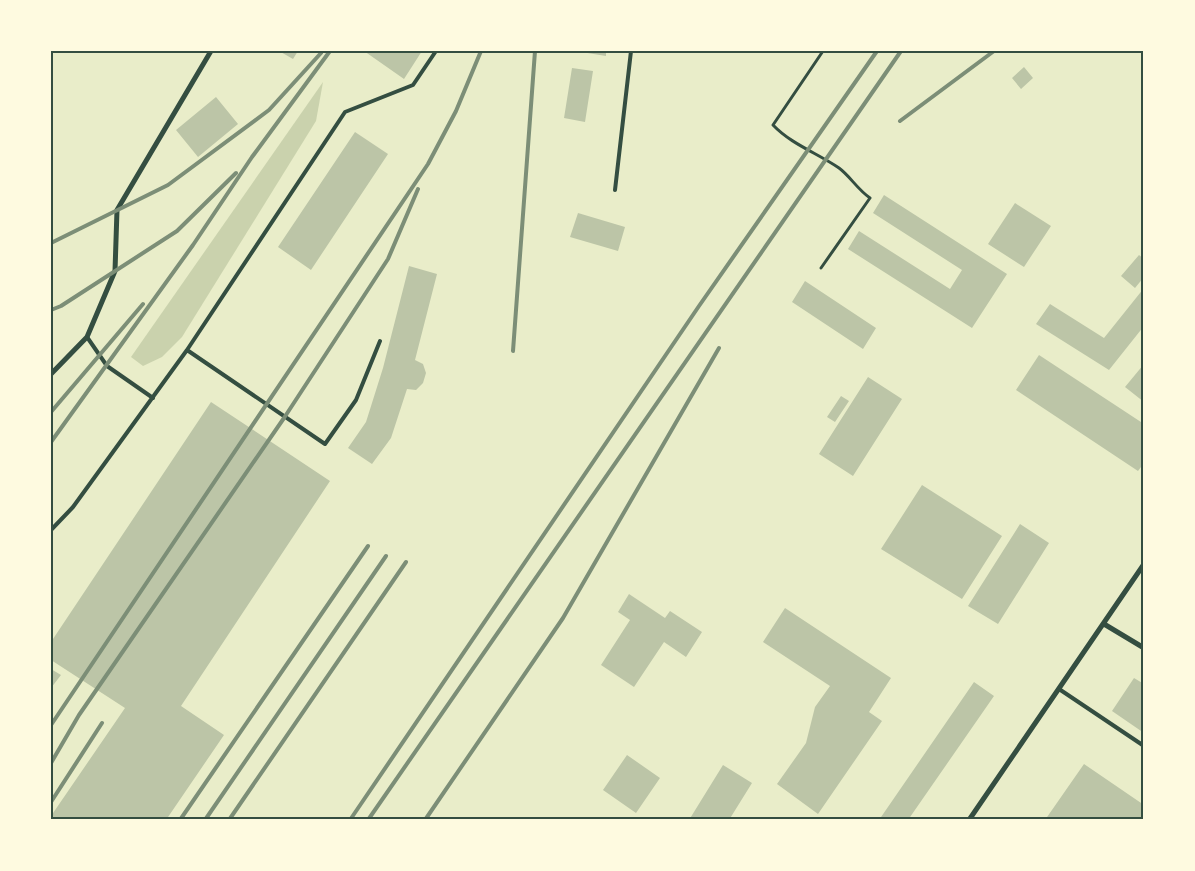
<svg xmlns="http://www.w3.org/2000/svg" width="1195" height="871" font-family="Roboto,sans-serif">
<style>
.green{fill:#cad2ad}
.building{fill:#bcc5a7}
.lines{fill:none;stroke-linecap:round;stroke-linejoin:round}
.path{stroke:#344e41;stroke-width:3}
.service{stroke:#344e41;stroke-width:4}
.minor{stroke:#344e41;stroke-width:5}
.rail{stroke:#7c8e77;stroke-width:4}
.neatline{fill:none;stroke:#344e41;stroke-width:2}
</style>
<rect width="100%" height="100%" fill="#e9edc9"/>
<path class="green" d="M323,82l-7,39 -134,216 -20,20 -19,9 -12,-9z"/>
<path class="building" d="M279,51h19l-5,8z
M364,51h58l-18,28z
M575,51h31v5z
M1024,67l9,11 -12,11 -9,-11z
M572,68l21,3 -8,51 -21,-4z
M216,97l22,27 -40,33 -22,-27z
M355,132l33,22 -77,116 -33,-23z
M884,195l123,79 -35,54 -124,-79 11,-18 91,58 12,-19 -89,-57z
M1015,203l36,23 -27,41 -36,-23z
M578,213l47,14 -7,24 -48,-14z
M1139,255l5,4v18l-9,11 -14,-12z
M409,266l28,8 -22,86 8,4 3,9 -3,10 -7,7 -9,-1 -16,49 -19,26 -24,-16 18,-26 17,-54z
M805,281l71,47 -13,21 -71,-47z
M1144,288v38l-35,44 -73,-46 14,-20 54,34z
M1039,355l105,69v39l-6,8 -122,-81z
M1144,364v38l-19,-15z
M868,377l34,22 -49,77 -34,-22z
M841,396l8,5 -14,21 -8,-5z
M211,402l119,79 -149,225 43,29 -58,85h-115v-4l74,-108 -74,-48v-18z
M922,485l80,51 -40,63 -81,-50z
M1020,524l29,19 -51,81 -30,-18z
M629,594l36,24 5,-7 32,21 -16,25 -22,-15 -30,45 -33,-22 29,-45 -12,-8z
M785,608l106,70 -22,34 13,9 -64,93 -41,-30 29,-41 9,-36 15,-21 -67,-44z
M51,669l10,6 -10,13z
M1134,678l10,6v49l-32,-22z
M974,682l20,14 -86,124h-29z
M627,755l33,23 -24,35 -33,-23z
M1084,764l60,41v15h-99z
M723,765l29,18 -23,37h-40z"/>
<g class="lines">
<path class="path" d="M821,268l49,-70c-13,-9 -20,-22 -31,-30 -22,-15 -48,-24 -66,-43l50,-74"/>
<path class="service" d="M615,190l16,-139
M87,337l20,29 46,32
M187,350l138,94 31,-44 24,-59
M51,530l22,-23 114,-157 158,-238 68,-27 23,-34
M1059,689l85,57"/>
<path class="minor" d="M51,374l36,-37 28,-66 2,-61 94,-159
M1104,624l40,24
M969,820l175,-256"/>
<path class="rail" d="M900,121l94,-70
M51,243l117,-58 101,-75 52,-57
M51,310l10,-4 116,-75 59,-58
M513,351l22,-300
M51,412l92,-108
M51,442l142,-197 59,-88 78,-106
M51,725l377,-561 28,-53 25,-60
M51,763l28,-48 205,-297 104,-159 30,-70
M51,802l51,-79
M180,820l188,-274
M205,820l181,-264
M229,820l177,-258
M350,820l349,-514 178,-255
M368,820l533,-769
M425,820l138,-202 156,-270"/>
</g>
<rect width="1195" height="871" fill="none" stroke="#fefae0" stroke-width="105"/>
<rect x="52" y="52" width="1090" height="766" class="neatline"/>
</svg>
